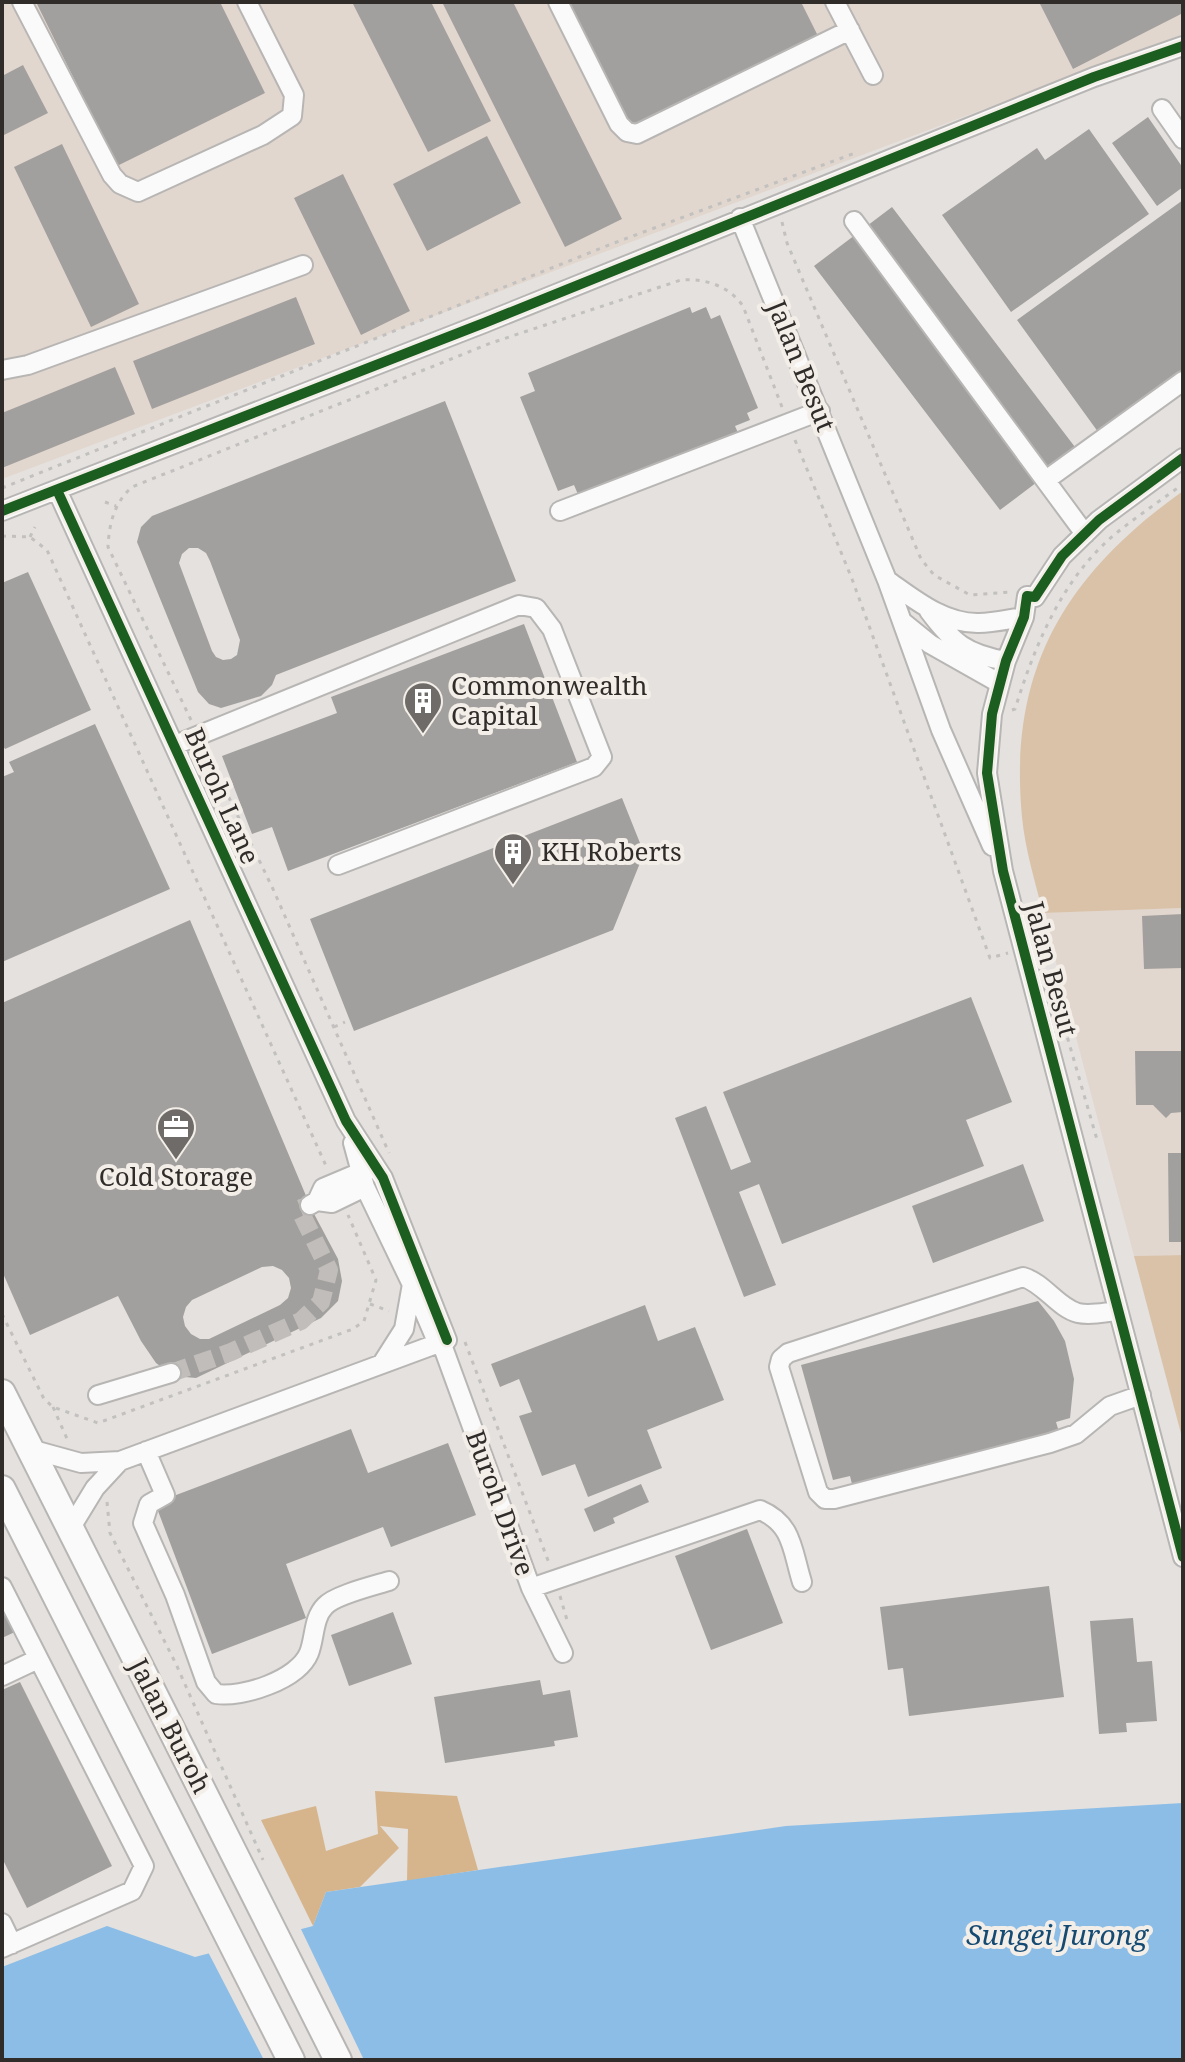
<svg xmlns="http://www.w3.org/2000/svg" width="1185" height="2062" font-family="'Noto Serif',serif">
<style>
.industrial{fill:#e2d7ce}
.green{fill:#dac2a9}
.forest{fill:#d7b58c}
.water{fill:#8bbde6}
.pier{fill:#e4e1de}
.building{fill:#a2a09e;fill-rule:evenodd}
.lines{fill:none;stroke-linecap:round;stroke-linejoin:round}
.minor-tunnel{stroke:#c0bdba;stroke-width:18;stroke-dasharray:18 9;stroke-linecap:butt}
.minor-casing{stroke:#b8b6b4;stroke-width:22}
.highway-casing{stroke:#b8b6b4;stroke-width:30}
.path{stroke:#c2c1bf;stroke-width:3;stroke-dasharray:4 6;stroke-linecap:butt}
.minor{stroke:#fbfafa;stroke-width:18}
.highway{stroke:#fbfafa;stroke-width:26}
.cycleway-casing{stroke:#f4eee8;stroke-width:15}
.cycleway{stroke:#1b5e20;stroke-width:10}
.labels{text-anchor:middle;stroke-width:8;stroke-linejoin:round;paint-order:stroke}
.street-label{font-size:26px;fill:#2f2c2a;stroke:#f4eee8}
.poi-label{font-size:26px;fill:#2f2c2a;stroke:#f4eee8;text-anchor:start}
.water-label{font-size:28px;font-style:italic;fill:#154a72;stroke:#f4eee8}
</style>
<rect width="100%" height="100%" fill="#e4e1de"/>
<path class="industrial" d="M2,2h1181v32l-1181,445z
M1183,908v347l-49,1 -91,-343z"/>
<path class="green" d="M1183,491v417l-140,5c-8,-32 -18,-64 -21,-96 -14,-147 43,-242 161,-326z
M1183,1255v186l-49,-185z"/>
<path class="forest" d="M375,1791l82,5 21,74 -71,11 1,-52 -28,-3 19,22 -39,39 -34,5 -13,34 -52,-106 55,-14 10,45 52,-17z"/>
<path class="water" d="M1183,1803v257h-1181v-93l105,-41 88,31 118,-31 13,-34 460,-66z"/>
<path class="pier" d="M299,1925l65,135h-100l-57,-110z"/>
<path class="building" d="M36,2h184l45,91 -148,73z
M352,2h79l60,119 -63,31z
M442,2h71l109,217 -57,28z
M568,2h233l17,34 -187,93z
M1039,2h144v11l-110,56z
M23,65l25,48 -46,23v-60z
M1148,117l35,51v19l-26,19 -45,-63z
M1089,129l60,85 -138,98 -69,-97 95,-67 8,12z
M487,136l34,67 -94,48 -34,-67z
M62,144l77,160 -48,23 -77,-160z
M343,174l67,137 -49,24 -67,-137z
M1183,200v177l-82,59 -84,-116z
M892,207l186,244 -78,59 -186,-244z
M296,297l19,47 -163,65 -19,-48z
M690,307l2,6 14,-6 5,12 9,-4 38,93 -11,5 3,7 -15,6 4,9 -159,64 -6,-14 -16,6 -38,-94 15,-6 -7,-18z
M115,367l20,47 -133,54v-55z
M445,401l71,180 -240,94 -4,10 -11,11 -40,12 -12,-4 -11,-12 -61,-150 4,-15 11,-11zM189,548h9l8,5 4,8 30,79 -3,15 -6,4 -8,1 -7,-3 -4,-6 -33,-88 3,-9z
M28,572l63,138 -86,39 -3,-5v-161z
M524,624l53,138 -289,109 -16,-44 -20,7 -30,-78 115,-43 -6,-16z
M95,724l75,165 -168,73v-185l12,-5 -5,-10z
M622,798l22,55 -31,77 -259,101 -44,-112z
M1183,914v54l-39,1 -2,-53z
M190,920l122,290 26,49 4,22 -4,20 -17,17 -125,60 -22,-2 -18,-13 -15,-22 -23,-45 -88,39 -28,-64v-268zM273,1266l9,4 7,8 2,10 -3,10 -8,7 -71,34h-9l-9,-5 -6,-8 -2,-9 3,-10 6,-7 70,-33z
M971,997l41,105 -46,18 18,46 -202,78 -23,-60 -20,8 37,93 -32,12 -69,-179 31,-12 25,64 20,-8 -28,-70z
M1135,1051h48v61l-12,1 -5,5 -13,-13h-17z
M1168,1153h15v89h-14z
M1023,1164l21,57 -111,42 -21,-57z
M1038,1301l16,20 11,20 9,38 -4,39 -14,4 3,10 -206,56 -3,-12 -17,4 -32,-115z
M645,1305l13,36 37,-14 29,73 -77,30 15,38 -74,29 -13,-33 -33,12 -23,-60 13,-4 -13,-33 -19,8 -9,-23z
M351,1429l17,44 80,-30 28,72 -85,32 -8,-20 -97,37 20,54 -94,36 -57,-151z
M641,1484l8,18 -36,16 2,5 -21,9 -10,-23z
M747,1529l36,94 -72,27 -36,-94z
M1049,1586l15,111 -155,19 -6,-48 -15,2 -8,-63z
M2,1601l15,30 -15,7z
M393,1612l19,52 -63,22 -18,-51z
M1133,1618l4,44 15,-1 5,60 -31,2 1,9 -28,2 -9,-113z
M540,1680l3,15 27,-5 8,47 -24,4 1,5 -110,17 -11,-66z
M20,1682l92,184 -85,42 -25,-50v-168z"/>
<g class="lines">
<path class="minor-tunnel" d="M171,1373l60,-21 70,-31 20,-19 8,-32 -30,-61 11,-4"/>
<defs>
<path id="minor" d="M22,2l90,173 8,9 18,8 125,-57 29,-19 2,-21 -47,-93
M558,2l61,122 8,8 10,2 213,-104
M835,2l38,73
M1162,109l21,30
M740,218l147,362 54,150 51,116
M854,221l231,313
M2,370l26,-5 275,-100
M1183,458l-84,62 -37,36 -27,41 -8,-1 -3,21 -18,44 -14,53 -5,59 16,98 180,686
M1046,480l137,-99
M57,490l289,631 37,57 64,162
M2,511l482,-188 610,-246 89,-31
M560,511l260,-100
M887,580c27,19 57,44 92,43 15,0 30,-4 45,-6
M929,611c24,32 37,43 77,50
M904,623l26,21 69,39
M175,745l344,-140 17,3 16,21 50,128 -8,10 -256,98
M353,1143l12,44 52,108 21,49 6,6 87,238 32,65
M317,1201l6,-13 38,-16
M310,1205l7,-4 15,2 33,-16
M1118,1311c-13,1 -27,5 -40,2 -20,-5 -34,-30 -55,-36l-235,76 -7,6 -2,8 39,125 7,7h9l216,-56 26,-9 34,-28 31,-11
M383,1362l21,-33 8,-45
M98,1395l73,-22
M30,1449l51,14 39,-2 327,-121
M146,1451l19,44 -16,9 -6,19 32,72 31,87 10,12c26,4 82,-14 93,-41 6,-15 4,-35 16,-47 10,-11 48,-20 64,-25
M70,1529l25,-41 25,-27
M2,1587l142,279 -12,25 -130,57
M531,1588l229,-78c33,14 32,40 42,72
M2,1676l36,-17
M2,1923l10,21"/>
<path id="highway" d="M2,1393l336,667
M2,1489l289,571"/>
</defs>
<use href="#minor" class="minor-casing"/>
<use href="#highway" class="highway-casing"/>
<path class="path" d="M782,222l5,21 134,316 13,16 36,20 40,-3
M795,440l57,139 138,379 18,-5
M2,488l612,-245 241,-90
M105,502l11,4
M2,536l28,1 17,13 280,618
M30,537l5,-10
M1012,710l3,-1c20,-64 47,-130 99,-174 22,-18 46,-34 69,-51
M191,720l-83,-173c1,-23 6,-44 24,-60l359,-144 190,-63c24,-2 48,6 62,26l39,101
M207,752l66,137 116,264
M1057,1013l3,-1 38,131
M334,1027l11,-5
M370,1304l19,7
M2,1314l42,85 9,8 45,16 255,-94 11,-8 12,-41 -28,-65
M465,1342l84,221
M53,1407l15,34
M107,1502l3,31 66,131 87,196
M560,1596l7,24"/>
<use href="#minor" class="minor"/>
<use href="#highway" class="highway"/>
<defs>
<path id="cycleway" d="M1183,458l-84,62 -37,36 -27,41 -8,-1 -3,21 -18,44 -14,53 -5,59 16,98 180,686
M57,490l289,631 37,57 64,162
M2,511l482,-188 610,-246 89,-31"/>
</defs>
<use href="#cycleway" class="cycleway-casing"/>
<use href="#cycleway" class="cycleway"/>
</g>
<defs>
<symbol id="building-pin" viewBox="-11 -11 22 30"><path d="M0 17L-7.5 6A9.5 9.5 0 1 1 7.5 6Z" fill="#6e6b69" stroke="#f4eee8"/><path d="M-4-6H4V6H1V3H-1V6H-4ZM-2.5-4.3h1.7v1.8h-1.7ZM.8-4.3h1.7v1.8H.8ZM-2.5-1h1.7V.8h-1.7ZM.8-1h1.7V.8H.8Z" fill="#fff"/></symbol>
<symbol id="office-pin" viewBox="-11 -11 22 30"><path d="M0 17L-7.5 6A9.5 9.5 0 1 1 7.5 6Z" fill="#6e6b69" stroke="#f4eee8"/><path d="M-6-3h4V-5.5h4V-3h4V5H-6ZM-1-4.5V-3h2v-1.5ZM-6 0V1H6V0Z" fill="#fff"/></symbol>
</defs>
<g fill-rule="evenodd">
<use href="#building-pin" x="401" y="679" width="44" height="60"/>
<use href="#building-pin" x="491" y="830" width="44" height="60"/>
<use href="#office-pin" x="154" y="1105" width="44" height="60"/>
</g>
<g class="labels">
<g class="street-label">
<text transform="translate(801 366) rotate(68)" y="9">Jalan Besut</text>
<text transform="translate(222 796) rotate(66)" y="9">Buroh Lane</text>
<text transform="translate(1051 969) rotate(75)" y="9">Jalan Besut</text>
<text transform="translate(500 1503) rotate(70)" y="9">Buroh Drive</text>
<text transform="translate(170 1726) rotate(63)" y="9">Jalan Buroh</text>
</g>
<g class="poi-label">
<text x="451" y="695">Commonwealth<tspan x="451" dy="30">Capital</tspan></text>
<text x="541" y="861">KH Roberts</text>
<text x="176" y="1186" text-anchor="middle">Cold Storage</text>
</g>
<g class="water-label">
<text x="1057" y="1945">Sungei Jurong</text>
</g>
</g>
<rect width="1185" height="2062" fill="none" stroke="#2f2c2a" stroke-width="8"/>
</svg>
